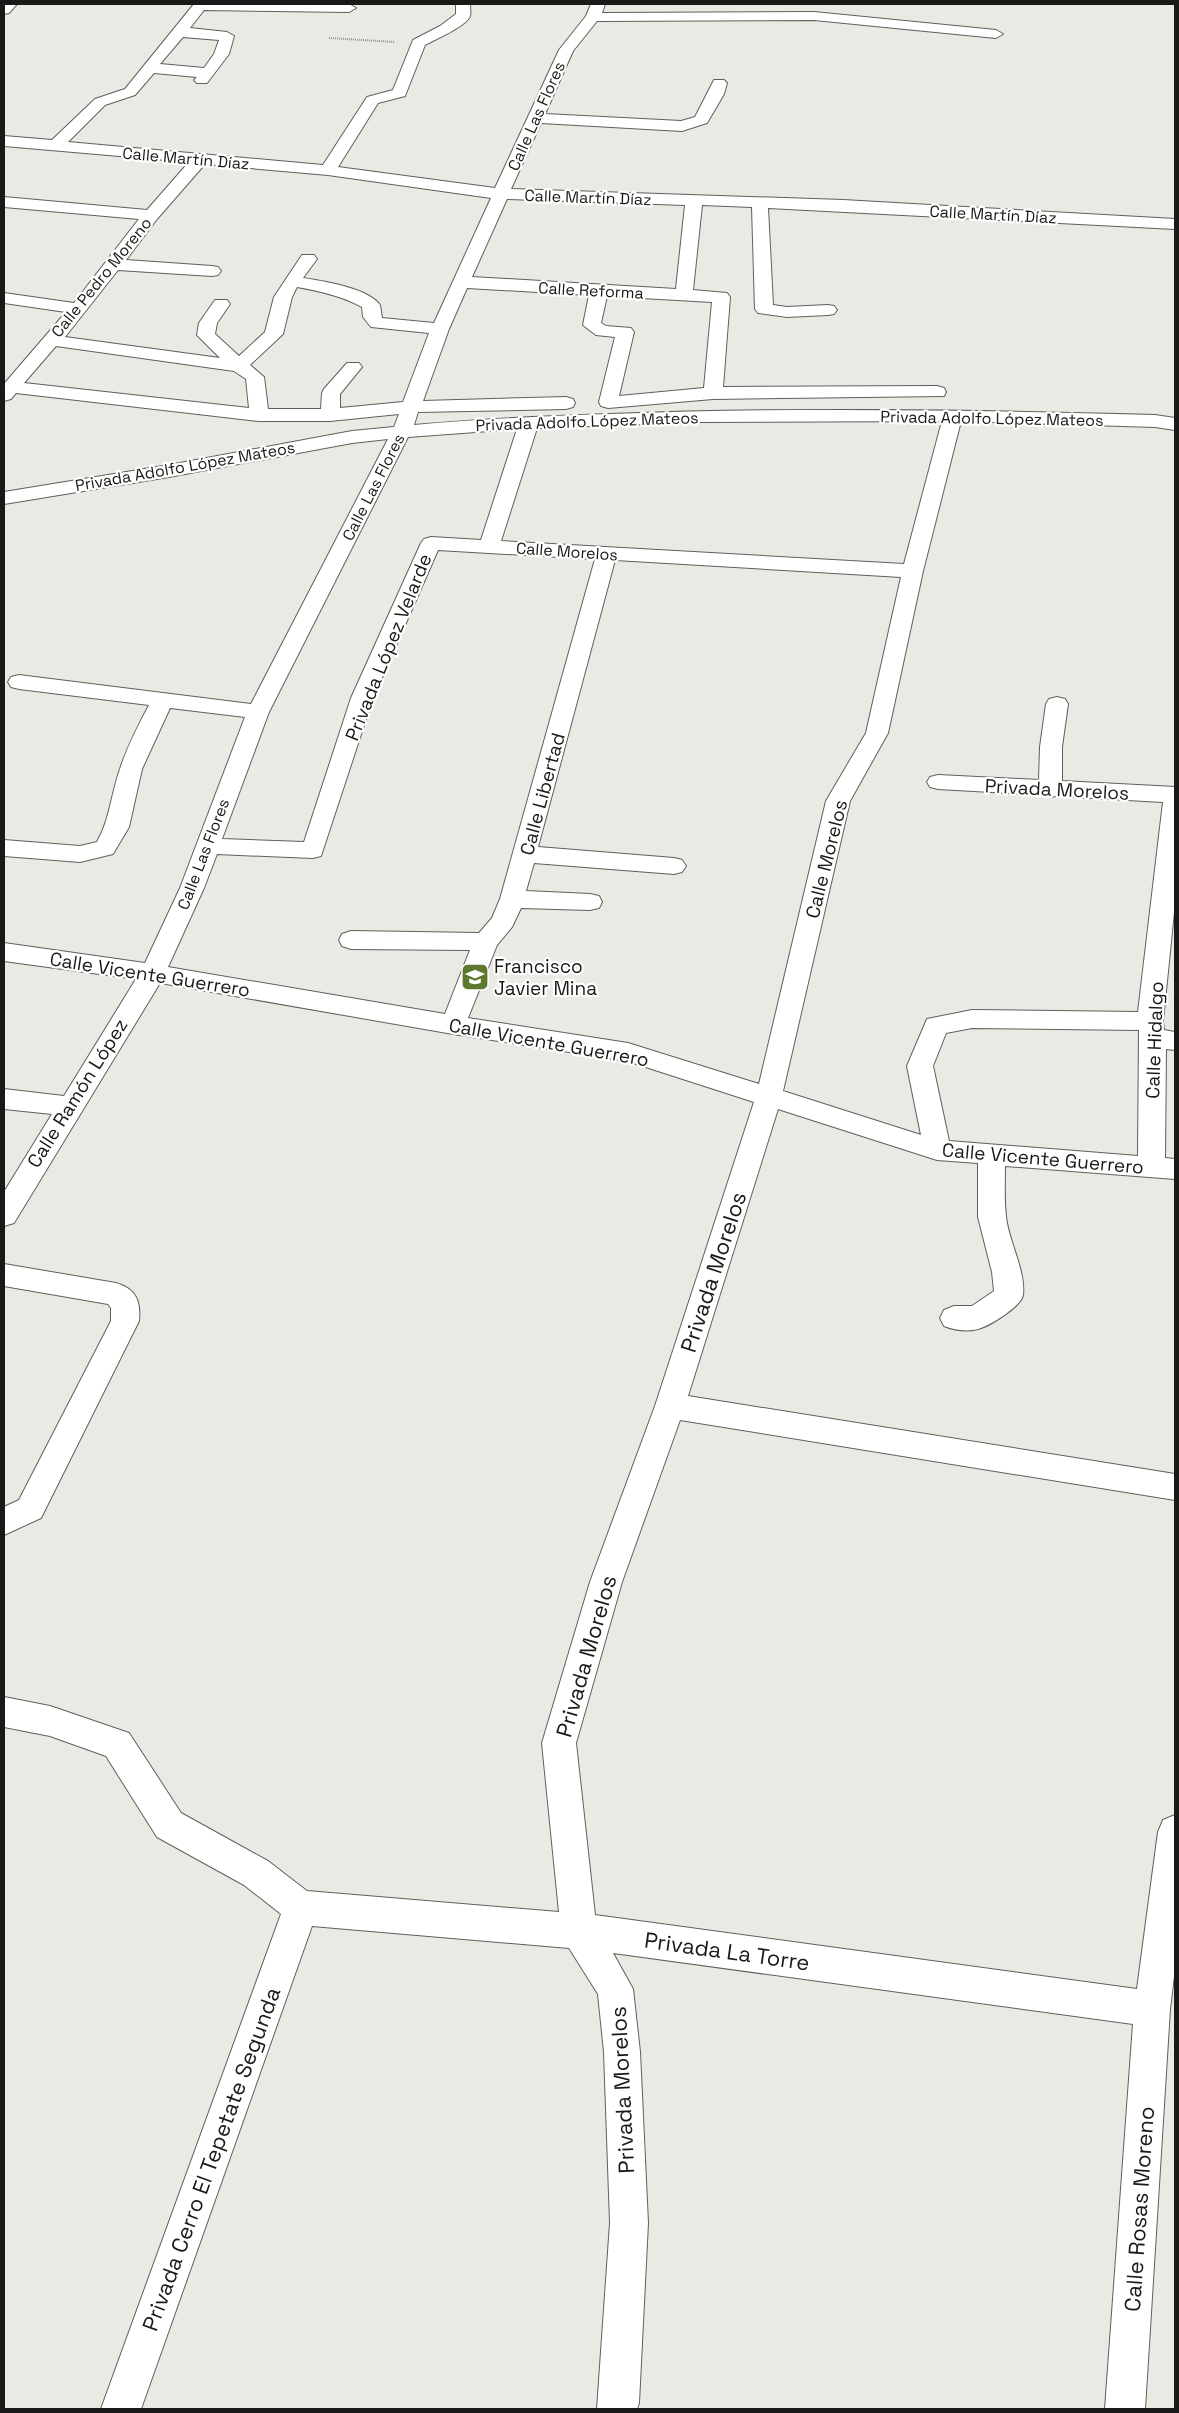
<svg xmlns="http://www.w3.org/2000/svg" width="1179" height="2413" font-family="'Space Grotesk',sans-serif">
<style>
.lines{fill:none;stroke-linecap:round;stroke-linejoin:round}
.minor-casing{stroke:#615f5a;stroke-width:2}
.path{stroke:#94938f;stroke-width:2;stroke-dasharray:1 1;stroke-linecap:butt}
.minor{fill:#fff;fill-rule:evenodd}
.labels{text-anchor:middle;stroke-width:4.5;stroke-linejoin:round;paint-order:stroke}
.far-street-label{font-size:16px;fill:#191917;stroke:#fff}
.street-label{font-size:19px;fill:#191917;stroke:#fff}
.poi-label{font-size:19px;fill:#191917;stroke:#fff;text-anchor:start}
.near-street-label{font-size:22px;fill:#191917;stroke:#fff}
</style>
<rect width="100%" height="100%" fill="#ebe9e4"/>
<g class="lines">
<defs>
<path id="minor" d="M4,4h13l-8,9 -5,1z
M194,4h155l7,4 -7,4 -145,-2 -14,18 37,4 7,4 -5,18 -22,29h-10l-3,-3 3,-3 -43,-4 -19,22 -30,10 -37,37 255,23 44,-68 26,-7 20,-50 27,-14 16,-12v-10h14c0,3 1,9 0,12 -3,10 -36,24 -45,29l-20,51 -27,7 -40,64 157,21 64,-138 27,-34 5,-12h14l-3,9 212,-1 182,18 7,4 -7,4 -182,-18 -217,1 -24,30 -28,63 136,7 14,-4 19,-37h10l3,3 -3,11 -17,29 -25,8 -141,-8 -30,66 332,11 332,19v10l-407,-21 5,97 14,2 41,-2 6,1 3,4 -3,4 -6,1 -41,2 -29,-4 -3,-4 -3,-102 -50,-2 -9,85 34,3 3,4 -7,90 214,-1 7,2 2,4 -2,4 -231,3 -105,9 -7,-2 -2,-4 16,-65 -19,-2 -13,-10 6,-30 -122,-7 -18,41 -26,72 143,-4 7,2 2,4 -2,4 -7,2 -148,3 -4,13c65,-6 130,-9 196,-11 182,-7 363,-4 545,1l20,3v12l-20,-3 -194,-6 -38,150 -35,162 -38,68 -67,290 138,44 -14,-69 20,-47 45,-9 166,2 25,-210 -107,-6 -6,1 -8,-2 -104,-6 -8,-2 -3,-5 3,-5 8,-2 101,5 1,-33 6,-43 3,-5 8,-2 8,2 3,5 -6,43v34l113,6v115l-12,119 1,9 11,2v18l-9,-1 -1,109 10,1v20l-170,-13c0,16 -1,34 1,50 2,24 20,55 17,79 -1,11 -35,32 -45,34 -11,3 -24,1 -34,-3l-4,-8 4,-8 10,-4h18l22,-15 -2,-19 -14,-55v-54l-41,-3 -159,-51 -90,287 487,78v26l-495,-80 -58,162 -46,161 19,172 542,74 21,-157 5,-12 12,-5v153l-5,41 -25,400h-40l28,-385 -520,-71 20,36 7,63 8,171 -9,180 -2,6h-40l13,-186 -6,-171 -6,-58 -29,-46 -257,-22 -171,483h-40l180,-495 -37,-29 -87,-48 -51,-81 -56,-20 -46,-9v-30l46,9 79,27 52,80 87,48 39,30 252,21 -17,-169 48,-161 65,-176 99,-304 -127,-41 -174,-27 -293,-51 -146,240 -10,3v-34l48,-78 -48,-5v-20l60,7 72,-117 -132,-18v-18l141,20 35,-75 65,-171 -75,-9 -28,61 -13,58 -16,27 -33,8 -76,-6v-16l76,6 17,-4c13,-23 14,-48 23,-73 7,-22 18,-43 29,-64l-130,-16 -8,-2 -3,-5 3,-5 8,-2 232,29 137,-265 -36,4 -183,34 -165,27v-12l165,-27 183,-34 42,-4 5,-13 -69,7h-71l-243,-28 -5,6 -7,2v-17l62,-72 -62,-9v-10l70,10 65,-84 -135,-12v-10l143,13 42,-48 -185,-16v-10l48,4 43,-41 30,-10zM183,37l36,3 -5,14 -10,14 -44,-4zM205,164l123,11 163,23 -57,125 -52,-5 -2,-13c-12,-17 -57,-24 -77,-27l14,-19 -3,-4h-12l-28,42 -9,35 -26,24 -24,-22 2,-11 13,-19 -3,-4h-12l-16,23 -2,12 23,23 -155,-21 53,-67 94,6 6,-1 3,-4 -3,-4 -6,-1 -86,-6 31,-41zM507,199l178,6 -9,84 -204,-12zM297,287c23,4 45,9 65,20l1,10 8,10 58,6 -26,69 -63,6v-14l22,-27 -3,-4h-12l-23,26 -2,4 -1,16h-53l-4,-32 -14,-12 33,-31 9,-37zM607,296l105,6 -8,86 -85,8 15,-64 -3,-4 -25,-2 -5,-3zM56,346l178,25 12,8 3,29 -225,-25zM942,421l-38,143 -403,-23 36,-113 164,-6zM517,429l-36,111 -50,-3 -7,2 -3,4 -70,155 -47,144 -82,-3 47,-127 139,-275zM438,550l157,9 -95,340 -8,19 -13,15 -128,-2 -9,3 -3,6 3,6 9,3 119,1 -25,64 -277,-47 36,-79 13,-34 96,4 8,-2 52,-158zM615,560l286,17 -35,156 -40,68 -67,283 -131,-41 -160,-25 29,-73 15,-18 9,-19 69,2 9,-2 3,-6 -3,-6 -9,-2 -64,-3 8,-28 140,11 8,-2 4,-6 -4,-6 -8,-2 -136,-11zM972,1028l167,2 -1,126 -189,-15 -16,-75 13,-33z
M4,1264l112,19c20,6 25,18 23,38l-98,197 -37,17v-28l15,-7 92,-179v-13l-3,-4 -104,-18z"/>
</defs>
<use href="#minor" class="minor-casing"/>
<path class="path" d="M329,38l66,4"/>
<use href="#minor" class="minor"/>
</g>
<defs>
<symbol id="school-square" viewBox="-11 -11 22 22"><rect x="-9" y="-9" width="18" height="18" rx="4" fill="#5c792e" stroke="#fff"/><path d="M0-5L7-2L0 1L-7-2ZM-4 1L0 2.5L4 1V4Q0 6-4 4Z" fill="#fff"/></symbol>
</defs>
<g fill-rule="evenodd">
<use href="#school-square" x="459" y="961" width="32" height="32"/>
</g>
<g class="labels">
<g class="far-street-label">
<text transform="translate(536 116) rotate(-66)" y="6">Calle Las Flores</text>
<text transform="translate(186 158) rotate(5)" y="6">Calle Martín Díaz</text>
<text transform="translate(588 197) rotate(2)" y="6">Calle Martín Díaz</text>
<text transform="translate(993 214) rotate(3)" y="6">Calle Martín Díaz</text>
<text transform="translate(101 277) rotate(-51)" y="6">Calle Pedro Moreno</text>
<text transform="translate(591 290) rotate(3)" y="6">Calle Reforma</text>
<text transform="translate(992 418) rotate(1)" y="6">Privada Adolfo López Mateos</text>
<text transform="translate(587 421) rotate(-2)" y="6">Privada Adolfo López Mateos</text>
<text transform="translate(185 466) rotate(-10)" y="6">Privada Adolfo López Mateos</text>
<text transform="translate(373 487) rotate(-63)" y="6">Calle Las Flores</text>
<text transform="translate(567 551) rotate(4)" y="6">Calle Morelos</text>
<text transform="translate(203 854) rotate(-69)" y="6">Calle Las Flores</text>
</g>
<g class="street-label">
<text transform="translate(388 647) rotate(-68)" y="7">Privada López Velarde</text>
<text transform="translate(1057 789) rotate(3)" y="7">Privada Morelos</text>
<text transform="translate(542 794) rotate(-75)" y="7">Calle Libertad</text>
<text transform="translate(826 859) rotate(-76)" y="7">Calle Morelos</text>
<text transform="translate(150 974) rotate(9)" y="7">Calle Vicente Guerrero</text>
<text transform="translate(1154 1040) rotate(-88)" y="7">Calle Hidalgo</text>
<text transform="translate(549 1042) rotate(10)" y="7">Calle Vicente Guerrero</text>
<text transform="translate(77 1093) rotate(-58)" y="7">Calle Ramón López</text>
<text transform="translate(1043 1158) rotate(5)" y="7">Calle Vicente Guerrero</text>
</g>
<g class="poi-label">
<text x="494" y="973">Francisco<tspan x="494" dy="22">Javier Mina</tspan></text>
</g>
<g class="near-street-label">
<text transform="translate(713 1272) rotate(-72)" y="8">Privada Morelos</text>
<text transform="translate(586 1656) rotate(-74)" y="8">Privada Morelos</text>
<text transform="translate(727 1951) rotate(8)" y="8">Privada La Torre</text>
<text transform="translate(622 2090) rotate(-93)" y="8">Privada Morelos</text>
<text transform="translate(211 2159) rotate(-70)" y="8">Privada Cerro El Tepetate Segunda</text>
<text transform="translate(1139 2209) rotate(-86)" y="8">Calle Rosas Moreno</text>
</g>
</g>
<rect width="1179" height="2413" fill="none" stroke="#191917" stroke-width="10"/>
</svg>
